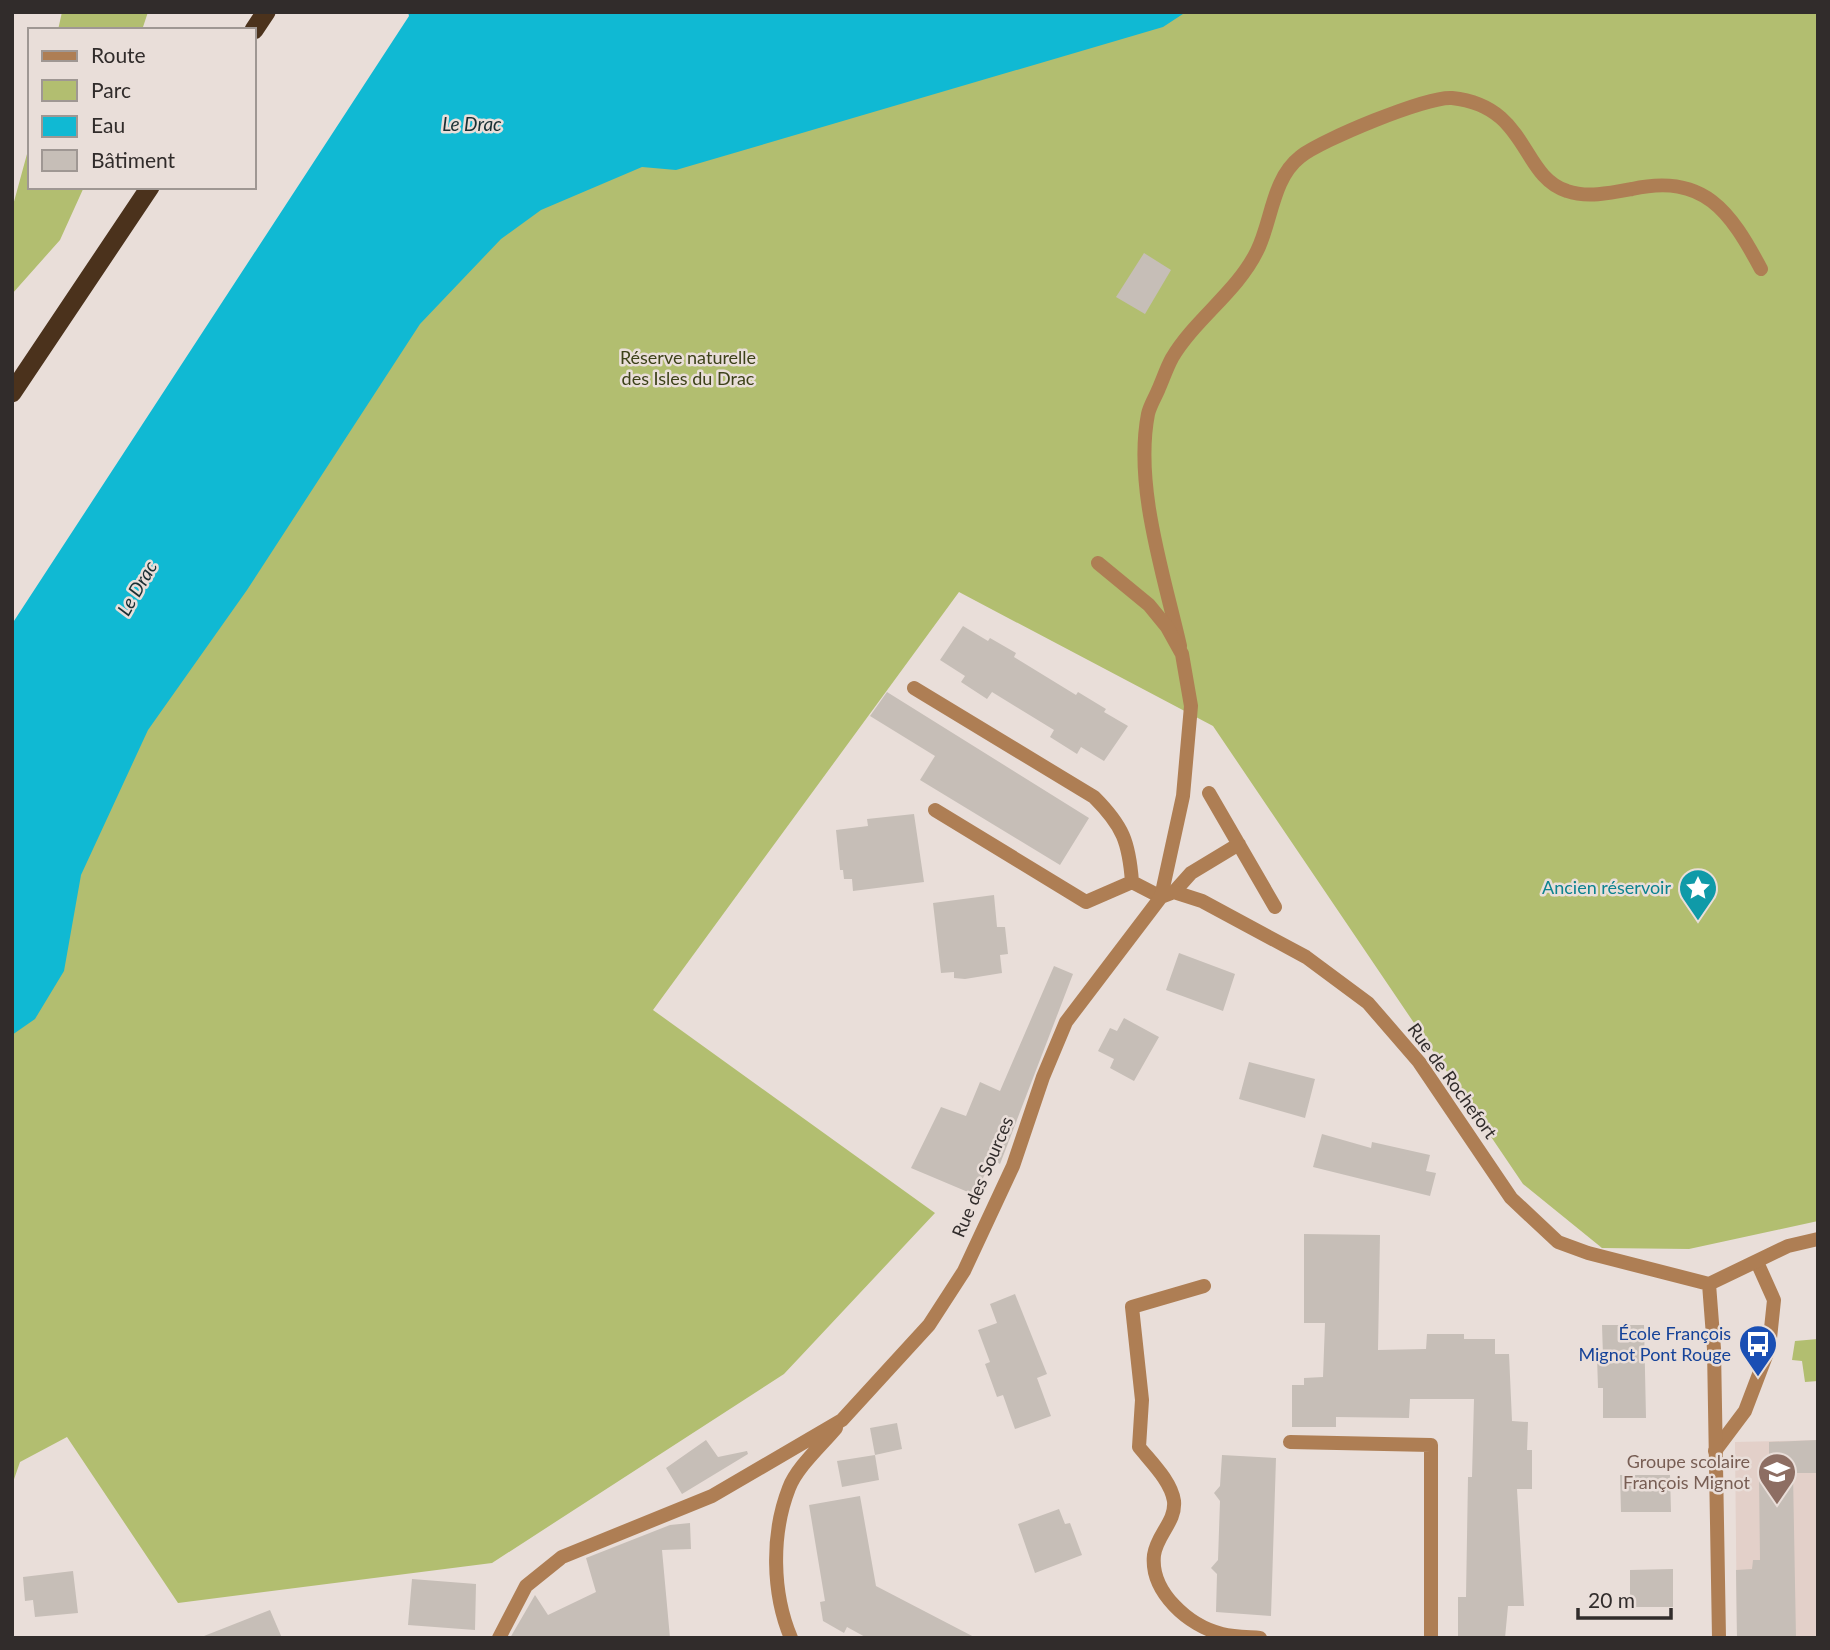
<svg xmlns="http://www.w3.org/2000/svg" width="1830" height="1650" font-family="Lato,sans-serif">
<style>
.built{fill:#e3d0c9}
.green{fill:#b2be70}
.water{fill:#10b9d3}
.building{fill:#c6beb7}
.lines{fill:none;stroke-linecap:round;stroke-linejoin:round}
.service{stroke:#ae7e54;stroke-width:14}
.minor{stroke:#ae7e54;stroke-width:14}
.trunk{stroke:#4b321c;stroke-width:19}
.labels{text-anchor:middle;stroke-width:5;stroke-linejoin:round;paint-order:stroke}
.park-label{font-size:18px;fill:#3c4118;stroke:#e9ded9}
.culture-label{font-size:18px;fill:#0d838f;stroke:#e9ded9;text-anchor:end}
.street-label{font-size:18px;fill:#312c2b;stroke:#e9ded9}
.transit-label{font-size:18px;fill:#164399;stroke:#e9ded9;text-anchor:end}
.education-label{font-size:18px;fill:#785e54;stroke:#e9ded9;text-anchor:end}
.water-label{font-size:19px;font-style:italic;fill:#182f34;stroke:#e9ded9}
</style>
<rect width="100%" height="100%" fill="#e9ded9"/>
<path class="built" d="M1818,1440v198h-81l-2,-196z"/>
<path class="green" d="M62,12h86l-6,18h-84z
M505,12h1313v1209l-129,28 -87,-1 -79,-64 -310,-458 -254,-134 -306,418 282,203 -151,161 -292,189 -314,40 -111,-166 -47,25 -8,23v-742z
M30,143v44h54l-24,53 -48,54v-85z
M1818,1339v42l-13,1 -3,-21 -10,-1 3,-19z"/>
<path class="water" d="M408,12h778l-23,15 -487,143 -34,-3 -101,43 -40,29 -81,85 -173,266 -99,140 -67,145 -17,96 -29,48 -23,16v-411l397,-608z"/>
<path class="building" d="M1144,253l27,17 -26,44 -29,-17z
M963,626l25,15 2,-3 26,15 -2,4 62,38 2,-3 28,17 -2,3 24,14 -24,35 -23,-14 -4,7 -27,-17 4,-7 -62,-38 -5,7 -26,-17 4,-6 -25,-16z
M887,692l202,126 -29,47 -140,-85 15,-24 -65,-40z
M914,814l10,68 -71,9 -1,-12h-8l-1,-9h-3l-4,-40 32,-4 -1,-7z
M994,895l3,32h8l3,27 -8,1 2,18 -37,6 -11,-1v-6l-13,1 -8,-70z
M1179,953l56,21 -12,37 -57,-21z
M1054,966l19,8 -73,190 -8,-5 -17,36 -64,-27 30,-61 25,9 14,-34 20,9z
M1124,1018l35,19 -25,44 -24,-13 4,-9 -16,-8 12,-23 7,3z
M1249,1062l66,17 -10,39 -66,-19z
M1322,1134l49,14 1,-6 58,13 -4,16 10,2 -6,23 -117,-29z
M1304,1234l76,1 -2,115 48,-1 1,-15h37v5h31v15h14l3,67 16,1 -1,28h5v39h-15l7,117h-16l-3,32h-47v-41h8l2,-120h4l2,-78h-64l-1,19 -73,-1v10h-44v-42h12v-7l19,-1 2,-54h-21z
M1015,1294l32,80 -10,4 14,38 -36,13 -12,-34 -6,2 -12,-33 5,-2 -12,-32 19,-7 -7,-19z
M1602,1325h42l2,93h-43v-30h-5l-1,-32h6z
M897,1423l5,26 -27,6 -5,-27z
M706,1440l12,17 29,-6 1,3 -66,40 -16,-26z
M1818,1440v33h-25l3,165h-59l-1,-68 16,-1 1,-9h7l-1,-86h10v-32z
M875,1455l4,25 -37,7 -5,-26z
M1222,1455l54,3 -5,158 -55,-4 1,-38 -6,-6 7,-8 2,-59 -6,-8 6,-7z
M1620,1475h50l1,37h-50z
M860,1496l16,90 100,52h-109l-20,-11 -3,6 -21,-12 -3,-19 5,-1 -16,-96z
M1059,1509l6,15 5,-1 12,32 -47,18 -17,-49z
M690,1523l1,26 -29,1 8,88h-160l25,-43 13,20 48,-23 -10,-34 84,-33z
M1673,1569v38h-43v-37z
M73,1571l5,42 -43,4 -2,-17 -8,1 -2,-24z
M412,1579l64,5 -1,46 -67,-5z
M270,1610l12,28h-77l-1,-2z"/>
<g class="lines">
<path class="service" d="M1180,646c-16,-71 -46,-160 -32,-232 2,-9 8,-18 11,-26 4,-9 8,-21 13,-30 23,-39 65,-66 85,-107 15,-30 15,-72 43,-94 21,-17 127,-61 152,-59 77,8 68,78 115,93 20,7 44,2 65,-2 72,-16 98,22 129,80
M914,688l180,109c29,29 35,45 38,85
M1209,793l66,114
M935,810l151,92 46,-20 29,15
M1174,892l17,-19 48,-29
M1715,1451l30,-40 24,-63 5,-48 -17,-38"/>
<path class="minor" d="M1161,897l13,-5 28,9 104,56 62,46 51,59 92,136 47,44 30,11 121,31 79,-38 30,-7
M1709,1284l5,65 5,289
M1204,1286l-72,21 10,93 -3,47c12,15 32,34 35,54 2,21 -17,33 -20,54 -4,37 35,71 68,79 12,3 26,3 38,4
M1290,1442l141,3v193
M499,1638l27,-52 36,-29 150,-61 130,-76 87,-95 35,-54 49,-105 30,-89 23,-55 95,-125 22,-101 8,-90 -9,-52 -15,-27 -18,-22 -51,-42
M791,1638c-19,-45 -20,-104 -2,-150 8,-21 32,-42 47,-60"/>
<path class="trunk" d="M254,30l12,-18
M12,393l138,-206"/>
</g>
<defs>
<symbol id="sight-pin" viewBox="-11 -11 22 30"><path d="M0 17L-7.5 6A9.5 9.5 0 1 1 7.5 6Z" fill="#0f9aa8" stroke="#e9ded9"/><path d="M0-6L1.8-2.2L6-1.7L2.9 1.2L3.7 5.4L0 3.3L-3.7 5.4L-2.9 1.2L-6-1.7L-1.8-2.2Z" fill="#fff"/></symbol>
<symbol id="bus-pin" viewBox="-11 -11 22 30"><path d="M0 17L-7.5 6A9.5 9.5 0 1 1 7.5 6Z" fill="#1a4fb4" stroke="#e9ded9"/><path d="M-5-6H5V4H4V6H2V4H-2V6H-4V4H-5ZM-3.5-4V0h7V-4ZM-3.5 1.2v1.5H-2V1.2ZM2 1.2v1.5H3.5V1.2Z" fill="#fff"/></symbol>
<symbol id="school-pin" viewBox="-11 -11 22 30"><path d="M0 17L-7.5 6A9.5 9.5 0 1 1 7.5 6Z" fill="#8d6e63" stroke="#e9ded9"/><path d="M0-5L7-2L0 1L-7-2ZM-4 1L0 2.5L4 1V4Q0 6-4 4Z" fill="#fff"/></symbol>
</defs>
<g fill-rule="evenodd">
<use href="#sight-pin" x="1676" y="866" width="44" height="60"/>
<use href="#bus-pin" x="1736" y="1322" width="44" height="60"/>
<use href="#school-pin" x="1755" y="1450" width="44" height="60"/>
</g>
<g class="labels">
<g class="park-label">
<text x="688" y="364">Réserve naturelle<tspan x="688" dy="21">des Isles du Drac</tspan></text>
</g>
<g class="culture-label">
<text x="1671" y="894">Ancien réservoir</text>
</g>
<g class="street-label">
<text transform="translate(1452 1081) rotate(54)" y="6">Rue de Rochefort</text>
<text transform="translate(983 1177) rotate(-67)" y="6">Rue des Sources</text>
</g>
<g class="transit-label">
<text x="1731" y="1340">École François<tspan x="1731" dy="21">Mignot Pont Rouge</tspan></text>
</g>
<g class="education-label">
<text x="1750" y="1468">Groupe scolaire<tspan x="1750" dy="21">François Mignot</tspan></text>
</g>
<g class="water-label">
<text x="472" y="131">Le Drac</text>
<text transform="translate(137 588) rotate(-60)" y="7">Le Drac</text>
</g>
</g>
<rect width="1830" height="1650" fill="none" stroke="#312c2b" stroke-width="28"/>
<rect x="28" y="28" width="228" height="161" fill="#e9ded9" stroke="#9f9793" stroke-width="2"/>
<rect x="42" y="51" width="35" height="10" fill="#ae7e54" stroke="#9f9793" stroke-width="2"/>
<text x="91" y="63" font-size="21" fill="#312c2b">Route</text>
<rect x="42" y="80" width="35" height="21" fill="#b2be70" stroke="#9f9793" stroke-width="2"/>
<text x="91" y="98" font-size="21" fill="#312c2b">Parc</text>
<rect x="42" y="116" width="35" height="21" fill="#10b9d3" stroke="#9f9793" stroke-width="2"/>
<text x="91" y="133" font-size="21" fill="#312c2b">Eau</text>
<rect x="42" y="150" width="35" height="21" fill="#c6beb7" stroke="#9f9793" stroke-width="2"/>
<text x="91" y="168" font-size="21" fill="#312c2b">Bâtiment</text>
<path d="M1578 1608v10h93v-10" fill="none" stroke="#312c2b" stroke-width="3.5"/>
<text x="1588" y="1608" font-size="21" fill="#312c2b" stroke="#e9ded9" stroke-width="5" paint-order="stroke">20 m</text>
</svg>
